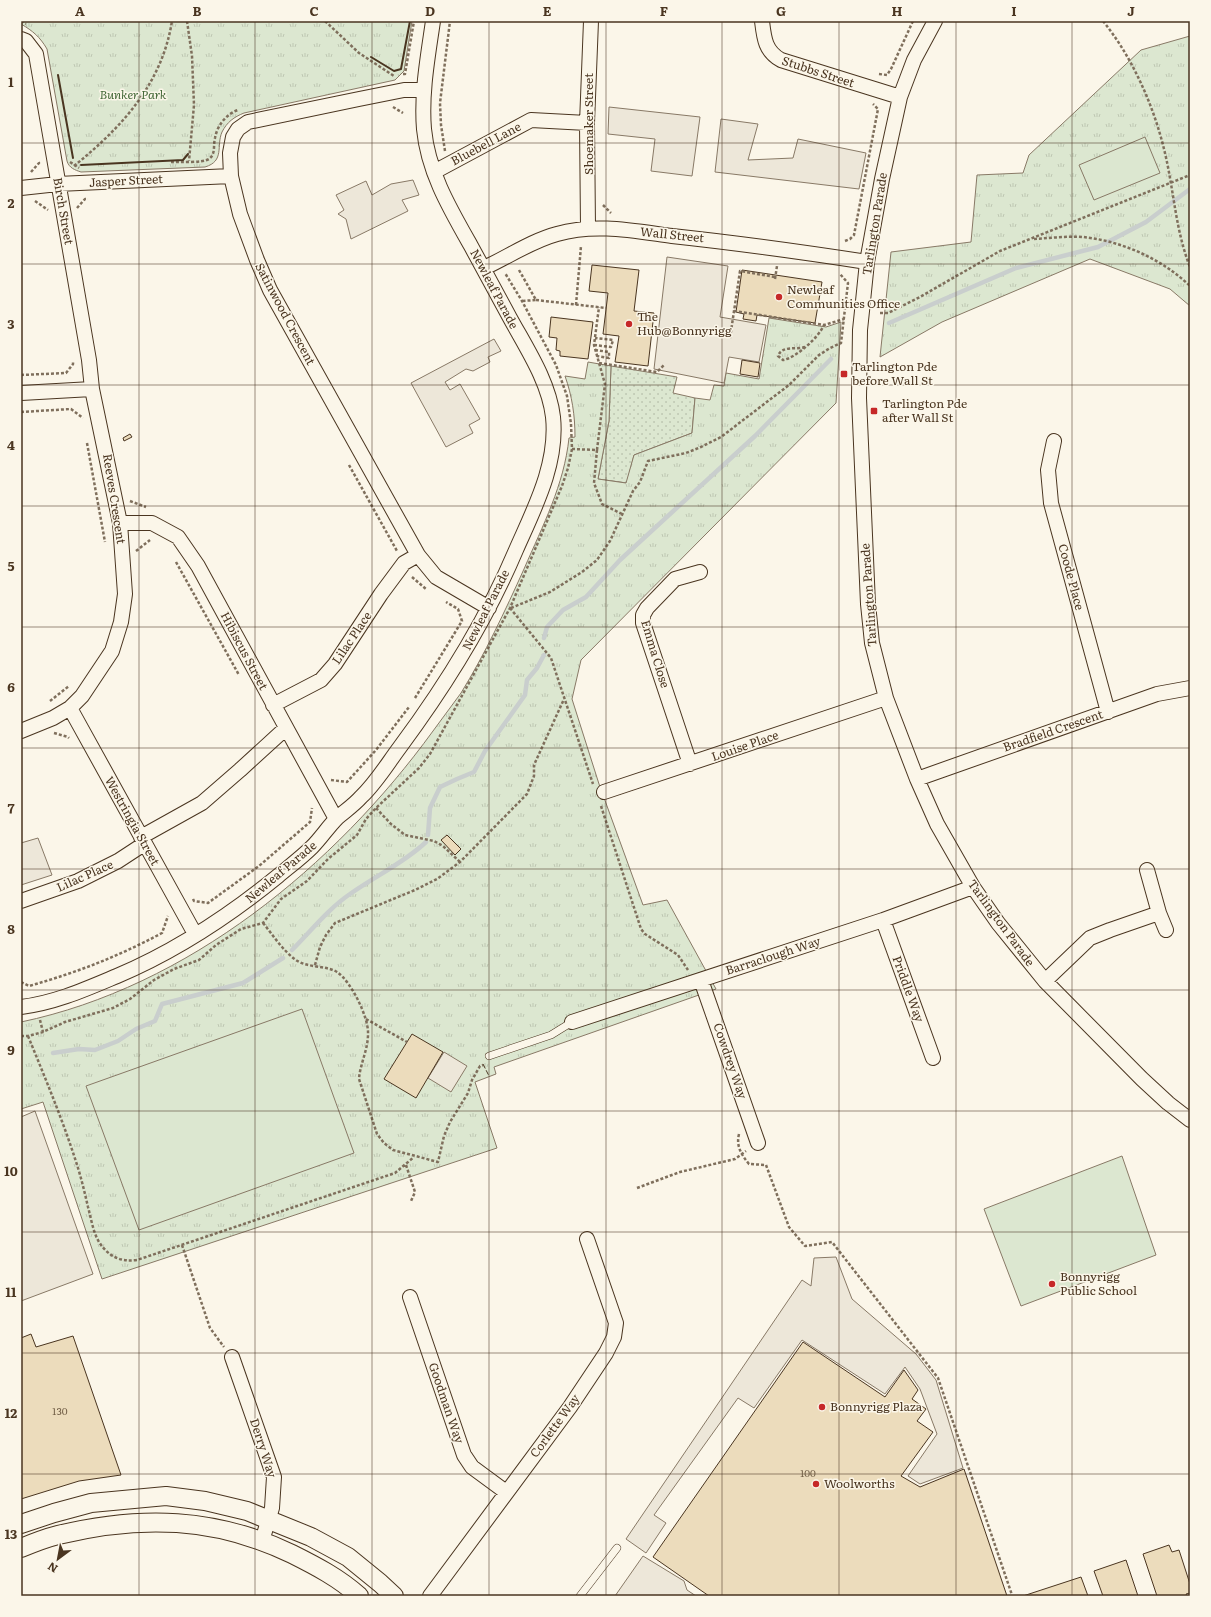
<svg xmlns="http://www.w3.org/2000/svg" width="1211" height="1617" font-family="Literata,serif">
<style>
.grass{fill:url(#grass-dots);stroke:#887966}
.park{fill:url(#park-tufts);stroke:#887966}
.pitch{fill:#dce7d0;stroke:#887966}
.parking{fill:#ede7d9;stroke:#887966}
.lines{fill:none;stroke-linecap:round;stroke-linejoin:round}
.stream{stroke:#c9cecd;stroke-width:4.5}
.building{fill:#ecdcbc;stroke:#4a3520}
.service-casing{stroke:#4a3520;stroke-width:8}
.minor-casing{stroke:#4a3520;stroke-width:16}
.tertiary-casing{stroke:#4a3520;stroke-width:20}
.path{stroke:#7f6f5c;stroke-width:2.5;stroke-dasharray:3 2;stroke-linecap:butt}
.service{stroke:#fbf6e9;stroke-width:7}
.minor{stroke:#fbf6e9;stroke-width:14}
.tertiary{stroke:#fbf6e9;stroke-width:18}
.fence{stroke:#4a3520;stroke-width:1;stroke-dasharray:5 2;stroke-linecap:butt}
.wall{stroke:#4a3520;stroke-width:2}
.grid{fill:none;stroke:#4a3520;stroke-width:1;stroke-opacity:0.55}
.poi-dot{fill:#c62828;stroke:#fbf6e9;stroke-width:1.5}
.labels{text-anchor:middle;stroke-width:3;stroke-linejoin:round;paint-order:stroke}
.number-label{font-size:10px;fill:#725f47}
.street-label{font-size:12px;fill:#4a3520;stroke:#fbf6e9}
.park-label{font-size:12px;font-style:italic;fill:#436837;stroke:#fbf6e9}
.poi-label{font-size:12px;fill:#4a3520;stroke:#fbf6e9;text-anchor:start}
.neatline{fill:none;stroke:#4a3520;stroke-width:1.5}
.grid-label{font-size:13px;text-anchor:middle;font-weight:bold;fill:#4a3520}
</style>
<defs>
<pattern id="grass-dots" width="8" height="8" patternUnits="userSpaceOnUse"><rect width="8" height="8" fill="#dce7d0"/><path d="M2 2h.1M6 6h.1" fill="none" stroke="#bec7b2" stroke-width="1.8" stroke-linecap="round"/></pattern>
<pattern id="park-tufts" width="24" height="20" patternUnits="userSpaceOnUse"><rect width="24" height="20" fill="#dce7d0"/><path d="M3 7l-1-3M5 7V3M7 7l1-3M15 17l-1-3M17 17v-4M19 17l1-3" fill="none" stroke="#bec7b2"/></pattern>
</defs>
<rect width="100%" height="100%" fill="#fbf6e9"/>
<path class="grass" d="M611,366l66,11 -4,16 22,5 -3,35 -58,22 -7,28 -29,-4 11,-58z"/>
<path class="park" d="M21,21h391l-8,50 -9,9 -151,33c-10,4 -17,9 -22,19 -6,14 3,29 -17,35l-124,5c-6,-2 -12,-4 -14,-11l-20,-112c-7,-12 -14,-18 -26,-25z
M1190,36v270l-20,-17 -80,-30 -148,63 -62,35 11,-105 80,-10 6,-67 46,-2 6,-18 112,-105z
M769,318l57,9 15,-5 -5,81 -255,257 -9,39 27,85 44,121 24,-5 49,89 -222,78 2,7 -21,8 22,66 -395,131 -59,-177 -22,7v-87c167,-35 314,-156 412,-291 9,-13 19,-25 28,-38 24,-39 44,-82 63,-124 19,-44 40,-84 45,-131l6,-1c0,-22 -3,-41 -10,-61l20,3 3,-17 23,4 -2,55 -11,58 28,4 8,-28 58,-22 3,-35 15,2 4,-15 10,1 2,-13 33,6z"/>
<path class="pitch" d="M1145,137l15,36 -66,27 -15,-35z
M302,1009l52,144 -215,77 -53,-144z
M1122,1156l34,99 -135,51 -37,-97z"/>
<path class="parking" d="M609,107l91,10 -8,59 -41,-5 4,-32 -47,-5z
M721,119l37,5 -10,36 45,-2 5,-19 68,14 -7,36 -144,-17z
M413,180l6,15 -17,5 6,11 -57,28 -5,-20 -8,-5 6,-4 -8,-15 30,-14 6,14 19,-11z
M667,257l61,9 -8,51 46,8 -7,37 -30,-5 -5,26 -70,-14z
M494,339l7,12 -13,6 2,5 -17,9 -7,-2 -21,13 5,8 10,-6 20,35 -11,6 4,8 -27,14 -35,-64z
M38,838l14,37 -31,10v-42z
M444,1052l23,14 -16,26 -23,-14z
M35,1111l58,163 -72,27v-184z
M836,1257l16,42 64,55 20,26 27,88 -43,16 -12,-8 29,-42 -17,-45 -15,-22 -20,27 -83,-54 -48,68 -16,-10 -84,117 12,8 -20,30 -20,-14 176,-259 9,6 3,-28z
M643,1556l41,25 3,9 9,6h-81z"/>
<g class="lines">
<path class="stream" d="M889,323l127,-55 82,-21 48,-25 44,-33
M544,638l3,-11 16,-17 23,-13 34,-37 135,-124 76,-77
M428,835l2,-27 10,-21 17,-8 17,-7 11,-21 40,-56 2,-15 10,-12 7,-13
M292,950c19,-19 36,-41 58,-56 25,-18 54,-31 76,-52
M53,1053l26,-4 16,1 23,-9 18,-12 19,-8 7,-17 81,-21 40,-25"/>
</g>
<path class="building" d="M592,265l47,5 -5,41 20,2 -6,53 -33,-4 4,-26 -16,-2 5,-41 -19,-2z
M742,270l80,12 -7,41 -58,-8 -1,6 -13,-2 1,-5 -8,-2z
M551,317l42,5 -5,37 -28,-3v-5l-4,-1 1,-12 -8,-1z
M742,360l18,3 -2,14 -18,-3z
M130,434l2,3 -8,4 -1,-3z
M447,835l14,14 -6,6 -14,-15z
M412,1034l31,18 -27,46 -32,-19z
M31,1334l5,13 37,-11 48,139 -42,6 -58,18v-161z
M803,1342l82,55 19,-27 14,20 -6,9 14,10 -9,12 16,11 -32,44 19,11 44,-18 43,127h-298l-56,-39z
M1169,1545l3,7 7,-2 11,34v9l-4,1 1,2h-30l-14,-42z
M1126,1560l12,36h-35l-9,-25z
M1081,1577l7,19h-65z"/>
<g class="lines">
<defs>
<path id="service" d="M489,1056l62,-21 21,-13
M580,1596l37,-48"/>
<path id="minor" d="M762,21c2,17 3,30 19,39l119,37
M935,21l-21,39 -14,37 -18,82 -15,83 -5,49 -2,19 -1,68 9,206 4,39 14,55 31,81 20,45 36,63 25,36 47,58 97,98 26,24 22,17
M21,39l5,2 10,13 53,306 3,29 28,134 5,71 -4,28 -9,29 -30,45 -12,12 -17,10 -32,13
M424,90h-20l-45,9 -111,23 -10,7 -5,8 -3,16 1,23 9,38 17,46 13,30 148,265 18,22 53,31
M434,172l97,-52 56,3
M21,188l37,-4 173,-8
M588,228l-1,-105 4,-102
M484,268c24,-11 47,-27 73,-34 38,-11 77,-3 115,2 65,7 130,16 195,26
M21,393l71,-4
M1054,441l-6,29 3,33 57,209
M120,523h32l26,14 20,29 138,253
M273,705l48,-25 14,-16 46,-70 23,-31 14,-8
M70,708l125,226
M690,764l-47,-141v-8l4,-7 28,-29 25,-7
M917,779l240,-85 33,-6
M604,792l282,-94
M141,837l61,-34 38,-33 46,-42
M1147,870l12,43 7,17
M21,901l57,-20 40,-20 26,-17
M883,920l50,138
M701,980l57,163
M1045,981l45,-43 20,-8 49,-17
M21,1007c34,-4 65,-18 96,-31 59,-25 112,-60 161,-100 12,-10 24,-19 34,-29 9,-9 16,-20 25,-29 8,-7 17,-13 24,-21 15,-14 27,-34 39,-50 46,-62 86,-126 116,-197 18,-41 42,-86 37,-133 -4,-35 -26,-68 -43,-99 -13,-24 -26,-48 -39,-72 -21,-37 -43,-74 -47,-117 -3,-36 4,-73 9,-108
M572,1022l311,-102 90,-33
M410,1297l54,158 8,12 34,25
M232,1357l42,120 -2,31 -10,33
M430,1596l140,-189 36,-54 8,-16 2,-14 -29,-84"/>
<path id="tertiary" d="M21,1524l33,-11 37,-10 75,-7 39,5 42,10 64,26 37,20 32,26 14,13
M21,1548c12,-5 25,-10 37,-13 83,-20 157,-18 234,19 24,12 47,24 67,42"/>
</defs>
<use href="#service" class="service-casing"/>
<use href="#minor" class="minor-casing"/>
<use href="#tertiary" class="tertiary-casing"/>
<path class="path" d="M21,21l5,3
M187,21l5,35 2,49 -5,56
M325,21l34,32 35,23
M1103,21c29,36 50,83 61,128 10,40 11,80 26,118
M403,74h2l9,-53
M879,74l8,1 4,-6 22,-48
M393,107l10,6
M445,151l-4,-26 -1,-22 10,-82
M70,162l9,6
M171,162c9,0 32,1 38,-3 7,-5 4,-14 6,-21 2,-12 11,-24 23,-28
M74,166c48,-39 88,-82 98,-145
M31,172l8,-9 -1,-2
M35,201l13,9
M603,205l8,8
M77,208l8,-9h3
M1034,239c16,-1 33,-3 49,-2 39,4 79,22 107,49
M845,241l5,-2 4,-4 24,-126 -5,-5
M519,270l17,30 -14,1
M775,279l2,-13
M536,300l70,8
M576,305l5,-59
M734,311l90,14 20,-6
M880,313h8l32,-16 80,-46 190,-76
M730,338l10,-67 35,6
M594,345l17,2 2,-7 -18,-2
M805,347c-9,3 -23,-2 -27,9l5,4c13,-2 36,-23 41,-35
M595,350l14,2v6l-12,-2
M599,363l58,9 7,-7
M21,375l45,-2 7,-9v-3
M21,412l50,-3 12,9
M87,443l18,99
M572,449l25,1 -3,33 8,21 20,10
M597,450l8,-66 -11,-39 5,-38
M349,465l48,86
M130,501l16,6
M136,551l14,-11
M176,562l63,113
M412,577l14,12
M510,608l41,50 42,126
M511,608l39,-16 32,-20 15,-12 13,-19 23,-50 7,-9 8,-21 38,-8 15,-6 20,-10 68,-52 30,-30 11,-7 11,-5 7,-60 -8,-9
M415,698l47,-77 -4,-12 -12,-7
M50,701l19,-15
M54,733l14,4 1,1
M331,780l16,2 29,-32 33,-43
M601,806l40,123 4,5 33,21 10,15
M376,808l15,16 14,11 29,6 9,5 17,16
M193,899l1,2 14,2 51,-37 51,-44 2,-14
M263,923c10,12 20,28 33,37 11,8 29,5 41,12 14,9 32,46 31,62 0,16 -8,30 -9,45l18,55 7,9 9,7 45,12 6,-26 6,-14 18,-29 4,-13 8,-14 3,-1
M315,965l5,-18 6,-12 9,-12 80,-33 22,-11 23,-17 67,-68 7,-18v-11l30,-66
M21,982l8,4c49,-14 88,-29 133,-53l6,-17
M366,1019l41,23
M40,1020l3,12
M21,1036h7l15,-4 22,-10 48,-14 17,-9 24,-19 20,-11 25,-9 17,-15 25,-16 22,-6 18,-24 26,-18 21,-22 29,-24 9,-16 10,-11 43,-40 11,-14 80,-146 52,-122 6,-18 4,-19 -1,-25 -4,-28 -11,-31 -34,-64 -17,-28
M28,1036c18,44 36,87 50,132 4,13 7,26 10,39 3,11 5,25 11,35 10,15 21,20 38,18l258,-87 19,-16
M739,1134c-3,12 2,20 10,30l17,1 23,62 16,19 27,-4 106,136 74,217
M406,1165l9,27 -4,9
M637,1188l43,-16 55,-13 11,-8
M182,1245l28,83 14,19"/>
<use href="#service" class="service"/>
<use href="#minor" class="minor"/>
<use href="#tertiary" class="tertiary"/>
<path class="fence" d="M483,1064l6,12"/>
<path class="wall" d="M371,57l23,14 7,-2 9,-48
M58,75l15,83
M81,165l102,-5 5,-6"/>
</g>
<path class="grid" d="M139,21v1575M255,21v1575M372,21v1575M489,21v1575M606,21v1575M722,21v1575M839,21v1575M956,21v1575M1072,21v1575M21,143h1169M21,264h1169M21,385h1169M21,506h1169M21,627h1169M21,748h1169M21,869h1169M21,990h1169M21,1111h1169M21,1232h1169M21,1353h1169M21,1474h1169"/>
<g class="poi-dot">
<circle cx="779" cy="297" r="4"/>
<circle cx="629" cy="324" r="4"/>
<rect x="840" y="370" width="8" height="8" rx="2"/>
<rect x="870" y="407" width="8" height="8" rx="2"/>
<circle cx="1052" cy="1284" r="4"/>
<circle cx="822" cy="1407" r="4"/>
<circle cx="816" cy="1484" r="4"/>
</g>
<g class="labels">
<g class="number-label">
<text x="60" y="1415">130</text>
<text x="808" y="1477">100</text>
</g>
<g class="street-label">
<text transform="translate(818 72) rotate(18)" y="4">Stubbs Street</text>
<text transform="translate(589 124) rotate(-90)" y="4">Shoemaker Street</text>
<text transform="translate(486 144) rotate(-28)" y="4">Bluebell Lane</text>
<text transform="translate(126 181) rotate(-3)" y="4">Jasper Street</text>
<text transform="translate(63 211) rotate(80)" y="4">Birch Street</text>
<text transform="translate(875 224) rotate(-81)" y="4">Tarlington Parade</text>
<text transform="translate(672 235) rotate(6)" y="4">Wall Street</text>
<text transform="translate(494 289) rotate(62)" y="4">Newleaf Parade</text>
<text transform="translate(285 314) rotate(62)" y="4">Satinwood Crescent</text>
<text transform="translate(114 499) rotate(81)" y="4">Reeves Crescent</text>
<text transform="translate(1071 577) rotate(75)" y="4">Coode Place</text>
<text transform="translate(869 595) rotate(-94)" y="4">Tarlington Parade</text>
<text transform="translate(486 610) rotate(-63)" y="4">Newleaf Parade</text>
<text transform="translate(352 638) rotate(-56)" y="4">Lilac Place</text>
<text transform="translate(244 651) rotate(62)" y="4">Hibiscus Street</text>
<text transform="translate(655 654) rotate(73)" y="4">Emma Close</text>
<text transform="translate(1053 731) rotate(-19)" y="4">Bradfield Crescent</text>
<text transform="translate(745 746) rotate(-19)" y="4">Louise Place</text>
<text transform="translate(132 821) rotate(61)" y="4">Westringia Street</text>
<text transform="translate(281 872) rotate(-40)" y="4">Newleaf Parade</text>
<text transform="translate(85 876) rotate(-24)" y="4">Lilac Place</text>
<text transform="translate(1001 923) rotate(54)" y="4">Tarlington Parade</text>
<text transform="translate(773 956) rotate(-18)" y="4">Barraclough Way</text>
<text transform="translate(908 989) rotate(70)" y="4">Priddle Way</text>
<text transform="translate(730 1061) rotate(71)" y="4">Cowdrey Way</text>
<text transform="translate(446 1403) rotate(71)" y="4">Goodman Way</text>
<text transform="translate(555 1426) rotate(-54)" y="4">Corlette Way</text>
<text transform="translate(263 1448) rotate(72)" y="4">Derry Way</text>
</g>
<g class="park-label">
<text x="133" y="99">Bunker Park</text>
</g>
<g class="poi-label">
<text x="787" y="294">Newleaf<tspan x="787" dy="14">Communities Office</tspan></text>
<text x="637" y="321">The<tspan x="637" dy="14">Hub@Bonnyrigg</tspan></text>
<text x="852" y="371">Tarlington Pde<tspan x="852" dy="14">before Wall St</tspan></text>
<text x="882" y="408">Tarlington Pde<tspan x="882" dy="14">after Wall St</tspan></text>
<text x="1060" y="1281">Bonnyrigg<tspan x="1060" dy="14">Public School</tspan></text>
<text x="830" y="1411">Bonnyrigg Plaza</text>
<text x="824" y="1488">Woolworths</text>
</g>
</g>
<rect width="1211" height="1617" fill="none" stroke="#fbf6e9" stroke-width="44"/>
<g transform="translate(58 1559) rotate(212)" stroke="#fbf6e9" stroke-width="3" paint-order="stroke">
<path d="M0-3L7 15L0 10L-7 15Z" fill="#4a3520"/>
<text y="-6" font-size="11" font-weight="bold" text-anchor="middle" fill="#4a3520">N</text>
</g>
<rect x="22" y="22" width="1167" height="1573" class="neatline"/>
<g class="grid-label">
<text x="80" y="16">A</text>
<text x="197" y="16">B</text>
<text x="314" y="16">C</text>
<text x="430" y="16">D</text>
<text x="547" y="16">E</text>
<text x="664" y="16">F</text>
<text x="781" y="16">G</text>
<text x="897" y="16">H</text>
<text x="1014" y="16">I</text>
<text x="1131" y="16">J</text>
<text x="11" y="87">1</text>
<text x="11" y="208">2</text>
<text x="11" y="329">3</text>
<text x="11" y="450">4</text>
<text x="11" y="571">5</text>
<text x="11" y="692">6</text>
<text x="11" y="813">7</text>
<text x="11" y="934">8</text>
<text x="11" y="1055">9</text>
<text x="11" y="1176">10</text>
<text x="11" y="1297">11</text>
<text x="11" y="1418">12</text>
<text x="11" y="1539">13</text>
</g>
</svg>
